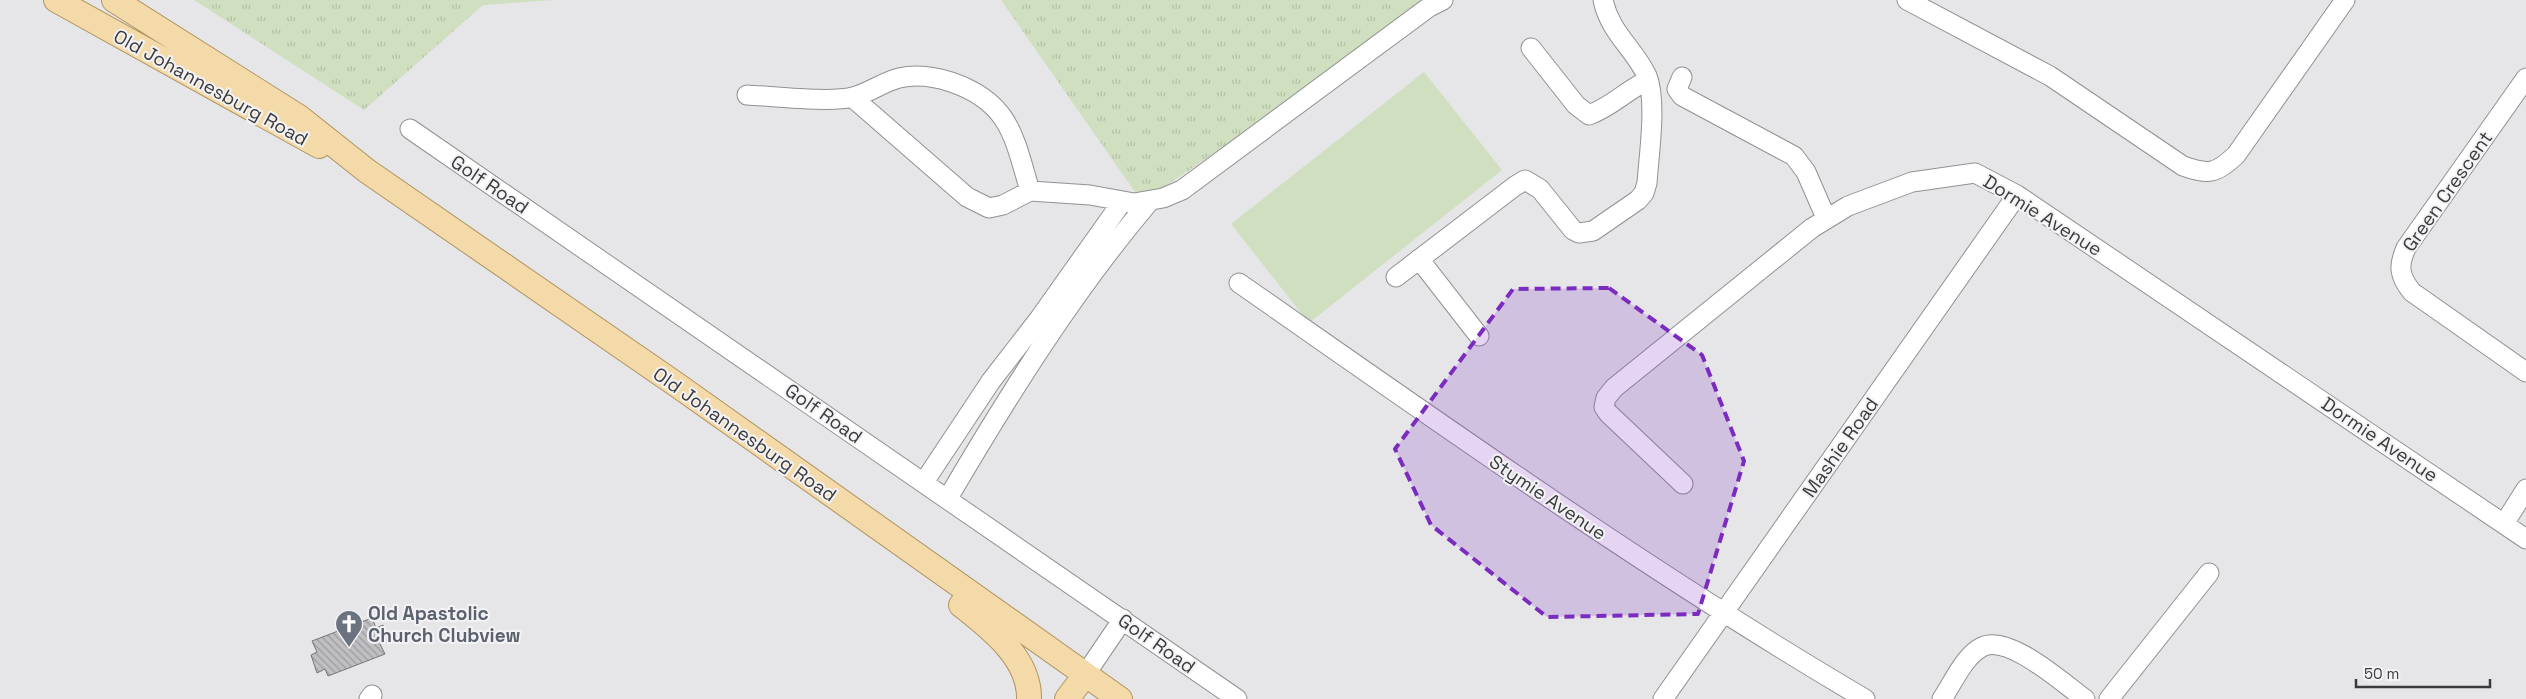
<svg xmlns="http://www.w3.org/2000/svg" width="2526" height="699" font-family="'Space Grotesk',sans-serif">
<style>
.grass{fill:url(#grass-tufts)}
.park{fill:#cfdfbf}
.building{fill:url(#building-back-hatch);stroke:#767679}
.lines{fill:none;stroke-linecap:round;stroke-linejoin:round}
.minor-casing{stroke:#919193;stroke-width:21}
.major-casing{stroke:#af935e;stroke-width:26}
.minor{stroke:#fff;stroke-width:19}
.major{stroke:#f4daa9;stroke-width:24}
.marked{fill:#7b2cbf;fill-opacity:0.2;stroke:#7b2cbf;stroke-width:4;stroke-dasharray:10 6;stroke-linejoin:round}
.labels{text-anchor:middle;stroke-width:4;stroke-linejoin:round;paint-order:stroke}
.street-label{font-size:19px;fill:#3b3b3c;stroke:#f3f3f6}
.worship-label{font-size:19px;font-weight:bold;fill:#5b616d;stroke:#f3f3f6;text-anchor:start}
</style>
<defs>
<pattern id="grass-tufts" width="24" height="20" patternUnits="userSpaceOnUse" patternTransform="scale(1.25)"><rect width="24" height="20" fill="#cfdfbf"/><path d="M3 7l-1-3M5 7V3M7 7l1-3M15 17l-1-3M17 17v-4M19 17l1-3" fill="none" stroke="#b3c0a5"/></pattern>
<pattern id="building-back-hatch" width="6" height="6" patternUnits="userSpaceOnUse" patternTransform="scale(1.25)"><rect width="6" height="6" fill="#bfbfc1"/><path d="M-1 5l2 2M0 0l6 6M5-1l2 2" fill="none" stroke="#9c9c9e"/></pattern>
</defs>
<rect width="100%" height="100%" fill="#e6e6e9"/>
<path class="grass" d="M194,0h361l-72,5 -119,105z
M1001,0h427l1,7 -287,195z"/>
<path class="park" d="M1424,72l78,98 -193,153 -78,-99z"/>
<path class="building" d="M372,618l4,10 7,-3 6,16 -9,3 5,10 -57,22 -3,-7 -8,4 -6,-18 6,-3 -5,-11z"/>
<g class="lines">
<defs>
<path id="minor" d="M1907,0l143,76 133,90c26,9 33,8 53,-11l109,-155
M1531,48l45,57 13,10c22,-8 38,-25 59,-35
M1682,77l-5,12 5,7 112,60 12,16 20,46
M2526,78l-120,170c-8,18 -7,28 6,44l114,80
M747,95c27,1 82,8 106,2 16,-4 30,-15 46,-19 17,-4 34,-2 52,4 59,20 63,55 79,109
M852,97l115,100 22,11 14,-3 27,-14 60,4 44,8 29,-5 19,-8 247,-183 14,-7
M410,129l827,570
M1419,259l60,77
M1396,277l119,-91 10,-6 15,9 33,41 6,3 14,-2 45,-31 6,-7 3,-10c2,-29 10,-82 0,-107 -13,-28 -37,-43 -44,-76
M1239,283c205,143 410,289 626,416
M924,482l67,-101 48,-62 83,-117
M1683,484l-75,-71 -4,-6 2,-9 8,-10 198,-160 36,-22 64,-24 63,-9 42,22 509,344
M948,498c60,-102 124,-205 201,-296
M2504,524l22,-35
M1085,675l38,-56
M369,699l3,-4
M1663,699l354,-504
M1942,699c11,-16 22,-43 40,-52 26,-14 82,37 103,52
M2109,699l100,-126"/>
<path id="major" d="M56,0l263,146
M114,0l185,117 68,54 310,214 443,314
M961,605c29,23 69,53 68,94
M1067,699l18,-24"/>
</defs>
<use href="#minor" class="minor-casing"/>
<use href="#major" class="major-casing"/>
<use href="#minor" class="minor"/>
<use href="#major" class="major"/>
</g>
<path class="marked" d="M1609,288l93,67 42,106 -46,153 -151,3 -116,-92 -36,-76 118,-160z"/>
<defs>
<symbol id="church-pin" viewBox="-11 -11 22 30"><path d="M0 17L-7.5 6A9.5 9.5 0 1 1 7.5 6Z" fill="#6b7280" stroke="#f3f3f6"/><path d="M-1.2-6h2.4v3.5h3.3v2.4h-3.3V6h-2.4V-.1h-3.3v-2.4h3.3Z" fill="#fff"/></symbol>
</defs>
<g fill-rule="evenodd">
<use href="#church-pin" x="333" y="608" width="32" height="43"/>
</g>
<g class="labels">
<g class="street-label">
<text transform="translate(211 87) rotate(29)" y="7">Old Johannesburg Road</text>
<text transform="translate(490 184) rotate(34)" y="7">Golf Road</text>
<text transform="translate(2447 191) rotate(-55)" y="7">Green Crescent</text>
<text transform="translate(2043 215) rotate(32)" y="7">Dormie Avenue</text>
<text transform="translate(824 413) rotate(35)" y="7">Golf Road</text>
<text transform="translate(745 434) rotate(35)" y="7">Old Johannesburg Road</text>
<text transform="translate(2380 439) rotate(34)" y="7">Dormie Avenue</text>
<text transform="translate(1840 447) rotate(-55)" y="7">Mashie Road</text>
<text transform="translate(1548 497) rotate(34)" y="7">Stymie Avenue</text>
<text transform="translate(1157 643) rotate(35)" y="7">Golf Road</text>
</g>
<g class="worship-label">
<text x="368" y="620">Old Apastolic<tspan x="368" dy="22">Church Clubview</tspan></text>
</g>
</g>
<path d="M2356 679v8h134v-8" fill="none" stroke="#3b3b3c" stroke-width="2.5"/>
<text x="2364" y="679" font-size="15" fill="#3b3b3c" stroke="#f3f3f6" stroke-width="4" paint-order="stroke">50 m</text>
</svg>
